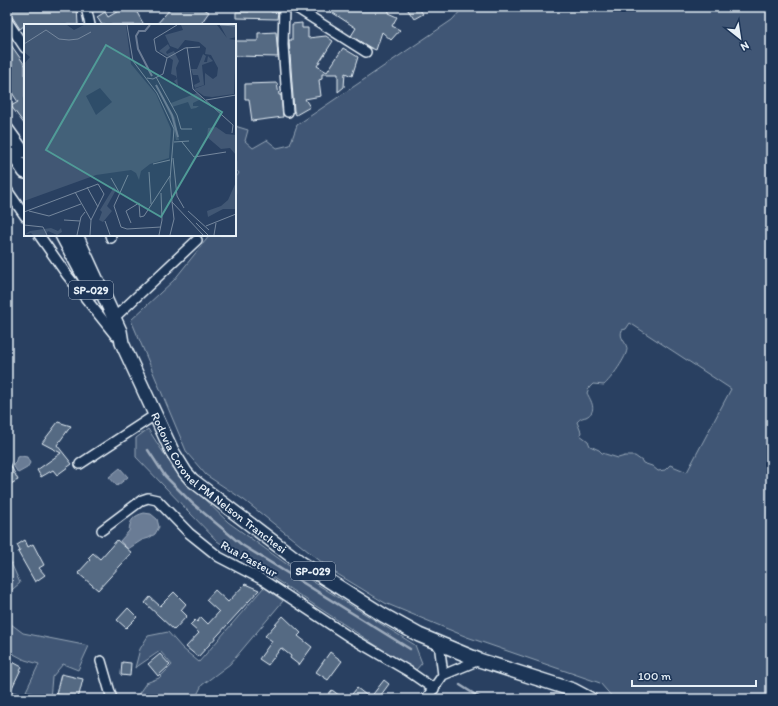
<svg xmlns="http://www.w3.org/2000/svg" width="778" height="706" font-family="Itim,sans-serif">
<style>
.green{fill:#415774;stroke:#94a4b6;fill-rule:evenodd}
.water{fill:#6b7c95;stroke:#9dabbd}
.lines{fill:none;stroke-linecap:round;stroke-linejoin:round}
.stream{stroke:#9dabbd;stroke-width:2.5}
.building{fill:#556a83;stroke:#e8f1f8}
.minor-casing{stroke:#e8f1f8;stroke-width:12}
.highway-casing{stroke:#e8f1f8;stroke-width:16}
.minor{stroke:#1d3557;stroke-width:9}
.highway{stroke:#1d3557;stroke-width:13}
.labels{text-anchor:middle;stroke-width:4;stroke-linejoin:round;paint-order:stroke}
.shield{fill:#1d3557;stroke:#abb9c8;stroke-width:1}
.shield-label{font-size:11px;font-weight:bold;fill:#e8f1f8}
.street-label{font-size:12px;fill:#e8f1f8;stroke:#1d3557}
.inset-river{fill:none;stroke:#6b7c95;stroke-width:2}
.inset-road{fill:none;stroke:#75879d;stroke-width:1}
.view{fill:#509b97;fill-opacity:0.15;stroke:#509b97;stroke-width:2}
.inset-edge{fill:none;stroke:#e8f1f8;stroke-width:2}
</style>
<rect width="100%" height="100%" fill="#294061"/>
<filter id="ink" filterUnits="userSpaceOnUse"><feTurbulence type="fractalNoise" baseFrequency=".025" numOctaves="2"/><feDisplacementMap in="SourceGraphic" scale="8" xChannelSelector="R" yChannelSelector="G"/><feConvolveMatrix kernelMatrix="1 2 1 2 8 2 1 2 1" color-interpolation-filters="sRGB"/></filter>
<g filter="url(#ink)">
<path class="green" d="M464,7h307v692h-157l-14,-16 -133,-46 -82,-34 -51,-31 -90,-72 -38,-25 -19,-22 -56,-133 43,-40 36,-45h25v-56l4,-6 -4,-4v-43l13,4 -3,11 8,7 14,-8 10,8 13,-3 7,-20 155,-105zM630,323l101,66 -44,83 -17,-7 -5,5 -7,1 -6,-5 -9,-3 -1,-2 -7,-5h-10l-7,2 -16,-5 -3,-3 -9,-4 -2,-5 -8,-6 1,-3 -4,-10c3,-3 4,-4 9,-5 12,-6 5,-16 1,-24l2,-5 4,-4 11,1c6,-5 24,-29 23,-37 -2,-8 -8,-10 -5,-18l4,-1z
M148,429l28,43 52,50 71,51 116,72 7,18 -7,8 -198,-130 -81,-84v-19z
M7,554l13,29 -13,11z
M264,587l19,14 -53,63 -28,21 -7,14h-60l11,-16 13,-5 13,-13 -12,-14 -25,17 5,-19 8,-13 20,-4 14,16 17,14z
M7,621l16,12 66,13 -11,24 -15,-6 -11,13 -2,22h-4l-20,-8 13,-27 -14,-4 -15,-8 1,-8 -4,-8z"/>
<path class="water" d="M21,456l6,1 3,6 -3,5 -9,5 -5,-8 2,-2 2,-6z
M120,468l8,9 -11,9 -8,-9z
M144,513l7,1 6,5 2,8 -4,7 -6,4 -7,2 -14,9 -8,-8 9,-10c1,-11 4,-15 15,-18z"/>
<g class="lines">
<path class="stream" d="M148,450l17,26 27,27 50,42 168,104
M460,685l22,14"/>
</g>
<path class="building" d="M7,7h39l2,3 6,-3h23l1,18h-53l-5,4 -13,-20z
M119,7h15l10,18h-42l-5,-8 8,-5 3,5 12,-7z
M172,7h29l8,5 -9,13h-44z
M249,7h23l-1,5h7l-1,7 -41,-1v-6h13z
M333,7h58l-3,6 9,4 -5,9 8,4 -9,10 -9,-8 -6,18 -5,-2 -20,-12 5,-8 -26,-17z
M406,7h12l5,7 -9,5z
M302,23v5h6v10l18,-2 7,5 -16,25 10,6 16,-24 15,9 -6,19 -7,-3 -1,14 -6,5v-18h-16v5l-3,1 2,16 -16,3 5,8 -14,8 -2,-4 -5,-71h3v-16z
M276,32l2,25 -43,-1v-15h23v-8z
M11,45l14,20v60l-14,-19 7,-4 -11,-17v-37z
M277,83l2,12h2l2,22 -31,4 -3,-22h-4v-15z
M58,422l13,4 -14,19 15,19 -15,11 -4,-5 -12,7 -4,-7 24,-17 -19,-10z
M7,458l11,22 -11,6z
M25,540l3,7 5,-3 11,21 -5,3 6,7 -10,7 -17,-30 2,-1 -3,-6z
M117,540l15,13 -34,37 -20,-17 12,-13 -2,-2 5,-5 7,6z
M245,584l14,6 -61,67 -12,-10 13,-14 -9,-8 5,-5 2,2 4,-5 7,7 11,-12 -13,-12 9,-10 13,12z
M174,592l12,12 -5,6 6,6 -13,14 -29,-27 5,-6 10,9z
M128,608l9,9 -11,11 -9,-8z
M283,616l18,17 -3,3 14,11 -13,18 -9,-7 1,-2 -10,-8 -13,17 -9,-6 13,-18 -7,-5z
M330,652l12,9 -14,19 -12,-8z
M160,654l10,11 -12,11 -10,-12z
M7,659l15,8 -12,25 -3,-1z
M122,662l9,1 -1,13 -9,-1z
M61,674l22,5 -5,20 -22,-5z
M384,680l5,4 -11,15h-30l9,-11 13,10z
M332,690l12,9h-20z"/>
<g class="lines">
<defs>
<path id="minor" d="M86,7l4,18
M284,7l-1,38 5,67
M295,7l71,45
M7,21l18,27
M7,190l18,26
M39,235l28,40 48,60
M110,235l1,3
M114,318l83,-78
M80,464l75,-49
M102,530l40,-30 6,-2 9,2 32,33 30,24 44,23 85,56 60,35 26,18
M439,643l4,32
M101,661l11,38
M7,697l10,2
M426,699l17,-24 36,-15"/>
<g id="highway">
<path d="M7,130l15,21"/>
<path d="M7,145l18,27"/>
<path d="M62,235l31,58"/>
<path id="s1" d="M76,235l44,96 2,12 50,108 13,21 7,8 109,83 82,52 36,20 60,25 94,30 17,9"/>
</g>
</defs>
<use href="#minor" class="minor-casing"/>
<use href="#highway" class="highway-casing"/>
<use href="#minor" class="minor"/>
<use href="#highway" class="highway"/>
</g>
</g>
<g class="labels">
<g class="shield">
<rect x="69" y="281" width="44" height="18" rx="3"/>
<rect x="291" y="562" width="44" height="18" rx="3"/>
</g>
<g class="shield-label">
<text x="91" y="294">SP-029</text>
<text x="313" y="575">SP-029</text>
</g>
<g class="street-label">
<text dy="4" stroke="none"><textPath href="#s1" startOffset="292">Rodovia Coronel PM Nelson Tranchesi</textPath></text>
<text transform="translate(249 559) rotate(29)" y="4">Rua Pasteur</text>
</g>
</g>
<g transform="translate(24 24)">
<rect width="212" height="212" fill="#294061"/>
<path d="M0,1h43l7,5 10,-5h42l5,39 25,30 15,35 -2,29 -19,6 -9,7 -2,9 -3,-7 -5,-3 -35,5 -72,26v-137l6,-7 -6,-5zM76,64l12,14 -16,13 -10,-19zM157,1h36l10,13 -7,-13h16v12l-7,2 7,1 -2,54 -22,3 -8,-1 -10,-7 11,-4v-12l8,6 4,-3 1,-8 -7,-13 -6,-1 1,-6 -7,-6 -14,-2 -7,9 -8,-3 -5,-11 18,-5zM144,20l2,4 -4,4 1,2 7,-3 5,10 -3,7 2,18 -4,-5 3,-2 -1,-3 -5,-2 2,-14 -14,-9zM179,30l3,2 -2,6h3l1,-6 5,5 -11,4 2,20 -9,3 -1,-3 6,-3 -2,-7h-5l-2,-6h6zM131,58l20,36 4,22h-3l-4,-20zM173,69l6,5 -10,5v3h6l-3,2 -5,1 -3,-7 -16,5 -1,-4zM192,103l10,7 10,1v20l-6,-7 -9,1 -14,-12 1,-9zM212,158v27h-13l-15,8 -1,-6 14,-5 7,-6zM90,163l2,3 -9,16 5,5 -9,11 -4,-2 3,-8 -2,-2zM27,204l7,3 3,-3 1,4 -5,3 -9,-4 -2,4h-13l-2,-2 -7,2 6,-4z" fill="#415774" fill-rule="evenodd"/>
<path class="inset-river" d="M126,1l-5,6h-6l-3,5 2,13 14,27M132,61l16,30 6,22"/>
<path class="inset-road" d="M103,1l6,36 24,32 17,36 -4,51 2,22 31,33M196,1l16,1M0,20l22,-14 13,9 10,1 9,-1 13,-7M163,23l6,42 40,36 -1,8M143,34l-11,-7 -2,-12 23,-14M143,34l18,-10 15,-1M132,53l21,38 4,14h11M123,54l6,1 10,-5 4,-16M182,76l30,-5M150,118l15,-1M158,118l12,15 32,-5M149,134l4,38 7,12M129,140l17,-4M125,148l2,32M104,151l-14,31 7,21 6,2 34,-2M87,154l8,14M63,163l11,20M51,168l16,28M5,187l20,5 32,-12M164,187l21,19M0,188l74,-28 6,10 -13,26 -1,15M40,196l16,1M81,197l5,14M107,199l-5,-12 13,-8 1,14 4,-1 26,-40M172,199l12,12M0,201l19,2 4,8M182,202l30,-12M53,211l4,-18 4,-5M135,211l3,-15 -1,-27M146,211l4,-16 -2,-17M190,211l2,-12"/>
<path class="view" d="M82,21l116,67 -61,105 -115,-67z"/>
<rect width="212" height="212" class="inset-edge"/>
</g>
<rect width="778" height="706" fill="none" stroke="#1d3557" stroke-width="24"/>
<rect x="12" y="12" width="754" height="682" fill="none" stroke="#e8f1f8" stroke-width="1.5" filter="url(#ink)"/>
<g transform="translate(740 38) rotate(150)" stroke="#1d3557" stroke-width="3" paint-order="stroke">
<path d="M0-3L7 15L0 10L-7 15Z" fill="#e8f1f8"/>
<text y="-6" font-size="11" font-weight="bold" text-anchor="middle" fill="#e8f1f8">N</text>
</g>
<path d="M632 680v6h124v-6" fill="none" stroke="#e8f1f8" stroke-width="2"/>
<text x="638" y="680" font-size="12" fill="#e8f1f8" stroke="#1d3557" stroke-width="3" paint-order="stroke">100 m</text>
</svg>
